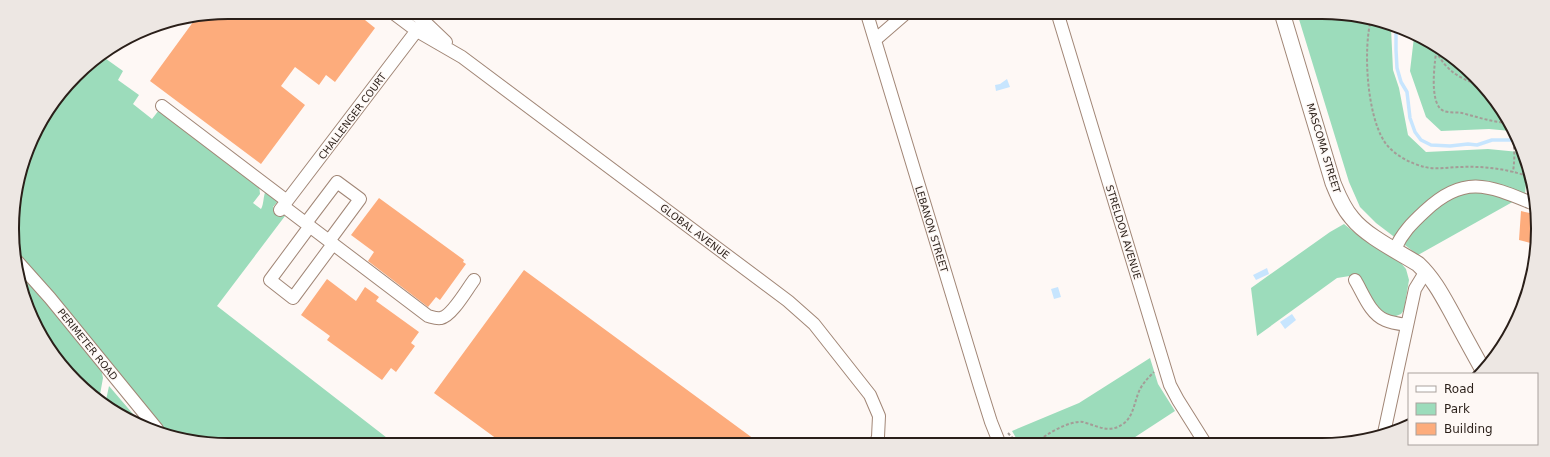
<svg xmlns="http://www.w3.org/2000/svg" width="1550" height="457" font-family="'DejaVu Sans',sans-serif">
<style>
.green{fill:#9cdcbb}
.water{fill:#c7e5fe}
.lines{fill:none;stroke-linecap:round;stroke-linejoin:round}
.stream{stroke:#c7e5fe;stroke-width:3.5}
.building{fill:#fdac7c}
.minor-casing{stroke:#a18676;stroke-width:14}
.major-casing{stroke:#a18676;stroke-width:17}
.path{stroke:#a49c97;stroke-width:2;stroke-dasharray:3 2;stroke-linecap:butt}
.minor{stroke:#fff;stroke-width:12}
.major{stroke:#fff;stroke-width:15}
.labels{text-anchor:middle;stroke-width:3;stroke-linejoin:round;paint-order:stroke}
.street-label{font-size:10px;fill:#2a1f19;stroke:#fef8f5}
.rim{fill:none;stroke:#2a1f19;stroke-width:2}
</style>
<rect width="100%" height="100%" fill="#fef8f5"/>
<path class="green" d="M1298,16h66l27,12 2,42 6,18 9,47 18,17 62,-3 31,3 8,18 -2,25 -107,60 -42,-32 -16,-16 -11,-25z
M1414,37l28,11 59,60 10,23 -22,-2 -48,2 -15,-14 -16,-46z
M102,56l21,15 -5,9 21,15 -6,9 19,15 7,-9 100,74 1,10 -7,9 8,6c3,-5 2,-13 5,-19l13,10 -6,7 12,9 -68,90 174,135h-205l-22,-10 -57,-70 -91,-108 -4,-39 22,-81 52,-67z
M1344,224l15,12 42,27 5,6 3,11 -5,30 -3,4 -10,4 -11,-6 -24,-37 -19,3 -80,58 -6,-48 79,-56z
M18,270l24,25 59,73 2,10 -4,22 -42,-40 -38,-75z
M1150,358l8,26 17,27 -49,32h-107l-7,-12 67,-28z
M109,386l30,35 -31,-12 -3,-4z"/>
<path class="water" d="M1007,79l3,8 -14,4 -1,-6 5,-1z
M1267,268l2,6 -13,6 -3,-5z
M1058,287l3,10 -7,2 -3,-10z
M1292,314l4,6 -11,9 -5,-7z"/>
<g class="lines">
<path class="stream" d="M1396,30v20l1,18 4,14 6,10 3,26 5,14 6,8 10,5 19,1 18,-2 9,1 15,-5h23"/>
</g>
<path class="building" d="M228,12h127l20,16 -40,54 -9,-7 -7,10 -24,-18 -14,19 24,19 -44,59 -111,-83 46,-63z
M379,198l85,62 -1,2 3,2 -26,36 -4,-3 -8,10 -60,-46 6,-9 -23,-17z
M1521,211l13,3v30l-15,-4z
M524,270l234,172h-257l-67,-49z
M327,279l29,22 9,-14 14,10 -3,4 43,31 -8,11 4,3 -19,26 -5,-4 -9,12 -55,-40 3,-4 -29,-21z"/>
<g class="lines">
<defs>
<path id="minor" d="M393,13l24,18 45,26 326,244 26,23 56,71 9,21 -1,21 -2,5
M413,13l11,8 22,21
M867,14l113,373 11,35 8,20
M1058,15l112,370 8,15 27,43
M875,40l30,-26
M162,106l125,95
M283,206l145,110c4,1 9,3 13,2 11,-2 26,-29 33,-38
M280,210l144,-189
M306,223l31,-41 23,17 -31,42
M310,226l-40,54 23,18 40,-54
M1395,249c7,-16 17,-26 30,-38 39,-37 63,-26 109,-7
M17,261l33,37 107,131
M1355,280c8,13 15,34 30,40 7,3 15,4 22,5
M1384,433l31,-144 11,-18"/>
<path id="major" d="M1283,16l50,167c5,12 10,25 19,35 14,18 47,34 66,46 16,15 25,33 35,51 10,19 20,37 30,55"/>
</defs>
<use href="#minor" class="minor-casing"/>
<use href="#major" class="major-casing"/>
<path class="path" d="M1371,19c-8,31 -4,95 13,122 8,13 27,23 41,26 12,3 24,0 36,0 24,-1 47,2 69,10
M1437,46c-2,14 -9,59 7,65 5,2 12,1 18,2 15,4 30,9 46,10
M1436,51c10,19 22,27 41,33
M1502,109c-1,9 5,14 9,22 4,13 4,27 2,41
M1008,433l9,10
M1036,443c10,-9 34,-23 47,-21 15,4 26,12 40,2 10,-7 11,-20 15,-30 3,-9 9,-15 16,-22"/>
<use href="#minor" class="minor"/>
<use href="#major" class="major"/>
</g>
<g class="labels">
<g class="street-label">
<text transform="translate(352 116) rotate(-53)" y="4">CHALLENGER COURT</text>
<text transform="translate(1324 148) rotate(73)" y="4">MASCOMA STREET</text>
<text transform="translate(932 229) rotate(73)" y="4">LEBANON STREET</text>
<text transform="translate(695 231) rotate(37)" y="4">GLOBAL AVENUE</text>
<text transform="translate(1124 232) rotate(73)" y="4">STRELDON AVENUE</text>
<text transform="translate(88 344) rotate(51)" y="4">PERIMETER ROAD</text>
</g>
</g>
<path d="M0 0H1550V457H0ZM228 19H1322A209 209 0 0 1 1531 228V229A209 209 0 0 1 1322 438H228A209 209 0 0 1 19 229V228A209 209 0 0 1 228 19Z" fill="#ede7e3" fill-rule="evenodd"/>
<path class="rim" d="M228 19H1322A209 209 0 0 1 1531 228V229A209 209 0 0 1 1322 438H228A209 209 0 0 1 19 229V228A209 209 0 0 1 228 19Z"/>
<rect x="1408" y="373" width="130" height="72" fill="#fef8f5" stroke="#a9a19d"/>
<rect x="1416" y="386" width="20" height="6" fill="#ffffff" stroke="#a9a19d"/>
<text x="1444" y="393" font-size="12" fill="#2a1f19">Road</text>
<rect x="1416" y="403" width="20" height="12" fill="#9cdcbb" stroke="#a9a19d"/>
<text x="1444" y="413" font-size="12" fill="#2a1f19">Park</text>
<rect x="1416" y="423" width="20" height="12" fill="#fdac7c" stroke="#a9a19d"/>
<text x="1444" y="433" font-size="12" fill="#2a1f19">Building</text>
</svg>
